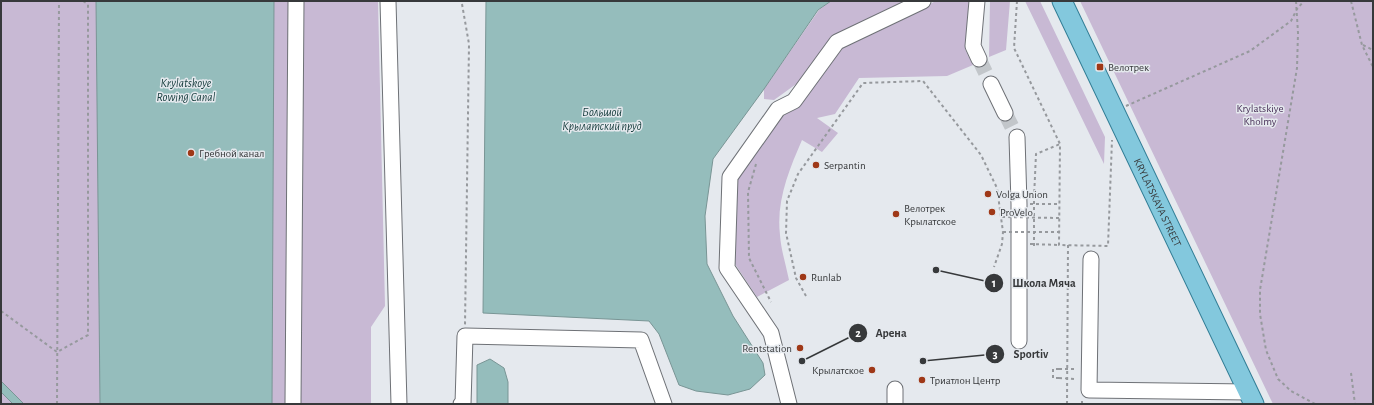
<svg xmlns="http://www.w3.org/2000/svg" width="1374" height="405" font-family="'Alegreya Sans',sans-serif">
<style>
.green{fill:#c8b9d4}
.water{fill:#95bdbc;stroke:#799595}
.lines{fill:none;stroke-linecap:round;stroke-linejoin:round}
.minor-tunnel{stroke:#c2c6ca;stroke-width:15;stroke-dasharray:15 8;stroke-linecap:butt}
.minor-casing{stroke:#6e7176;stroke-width:17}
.major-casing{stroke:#327e96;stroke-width:21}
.path{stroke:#96999d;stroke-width:2;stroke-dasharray:3 3;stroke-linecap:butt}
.minor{stroke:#fff;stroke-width:15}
.major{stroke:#83c8dd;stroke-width:19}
.path-bridge{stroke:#96999d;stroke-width:2;stroke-dasharray:3 3;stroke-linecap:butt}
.poi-dot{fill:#9f3817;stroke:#e5e9ee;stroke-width:1.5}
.labels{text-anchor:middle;stroke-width:3;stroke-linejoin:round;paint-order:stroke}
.poi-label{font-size:11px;fill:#37393b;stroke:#e5e9ee;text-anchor:start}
.park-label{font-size:11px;fill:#472f57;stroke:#e5e9ee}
.street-label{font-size:11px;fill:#37393b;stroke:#e5e9ee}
.water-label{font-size:12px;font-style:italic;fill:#133a3a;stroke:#e5e9ee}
.leader{fill:none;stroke:#37393b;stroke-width:1.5}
.callout-dot{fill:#37393b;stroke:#e5e9ee;stroke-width:1.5}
.mark-label{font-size:12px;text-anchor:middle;font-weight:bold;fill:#fff}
.callout-label{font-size:12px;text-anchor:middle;font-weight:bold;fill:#37393b;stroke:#e5e9ee;stroke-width:3;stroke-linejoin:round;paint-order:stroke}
</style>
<rect width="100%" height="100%" fill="#e5e9ee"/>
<path class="green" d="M1,1h377l7,305 -14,21v77h-370z
M831,1h78l-80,41 -30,40 -25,18 -10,-1v-10l55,-79z
M936,1h33l-4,48 8,16 -26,11 -88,2 -24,36 -18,4 21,15 -16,19 -20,-12c-13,30 -26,61 -22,95 1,15 6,30 9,45l-32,17 -22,-33 2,-88 42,-60 63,-70z
M990,1h20l-4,49 -17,7z
M1025,1h15l65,136 -1,27z
M1080,1h293v403h-100z"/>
<path class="water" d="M96,1h178l-2,403h-172z
M486,1h345l-13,9 -54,79 -51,70 -8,57 2,48 26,52 30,47 2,12 -15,14 -22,6 -32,-4 -17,-6 -20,-51 -10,-13 -166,-8z
M490,359l14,9 4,14v22h-31v-39z
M1,381l23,23h-11l-12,-12z"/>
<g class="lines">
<path class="minor-tunnel" d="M979,59l12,25
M1005,113l12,24"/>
<defs>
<path id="minor" d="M388,1l11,403
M977,1l-4,45 6,13
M991,84l14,29
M1017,137l2,67v137
M1091,259l-2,131 160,2
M895,389v15
M293,404l3,-403
M461,404h2l2,-68 176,4 23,64
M789,404l-18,-71 -44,-65 3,-91 48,-68 16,-8 43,-59 86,-41"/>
<g id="major">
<path id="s1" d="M1062,1l192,403"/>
</g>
</defs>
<use href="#minor" class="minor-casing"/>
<use href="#major" class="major-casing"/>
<path class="path" d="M83,1l5,3
M1017,1l-3,47 46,96 -1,101 49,1 4,-106
M1296,1l2,32 -1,35 -37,222v24l6,36 12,29 13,12 24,13
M1351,1l11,44 11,22
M462,4l7,40 -4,281
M1363,45l10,5
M1126,106l124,-55 41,-30 6,-12 7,-8
M756,164l-8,28 1,66 22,44
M1034,198l2,-44 24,-10
M1030,204h29
M1030,244l29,1
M806,296l-10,-18 -10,-45 1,-32 11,-27 65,-91 60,-2 58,74 16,33 6,44 -1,12 -8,23
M1,311l56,41 31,-17v-334
M1059,369h-6v9h6
M1351,373l4,31
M57,404l2,-403
M1067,404l1,-159
M1082,404v-5"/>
<use href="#minor" class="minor"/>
<use href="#major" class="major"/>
<path class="path-bridge" d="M1002,217l57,1
M1003,232h56
M1034,246v-48
M1059,369h15
M1059,378l16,1"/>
</g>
<g class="poi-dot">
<rect x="1096" y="63" width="8" height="8" rx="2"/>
<circle cx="191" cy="153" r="4"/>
<circle cx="816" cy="165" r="4"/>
<circle cx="988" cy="194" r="4"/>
<circle cx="992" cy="212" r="4"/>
<circle cx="896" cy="214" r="4"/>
<circle cx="803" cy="277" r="4"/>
<circle cx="800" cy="348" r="4"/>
<circle cx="872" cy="370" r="4"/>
<circle cx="922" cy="380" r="4"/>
</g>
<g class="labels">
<g class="poi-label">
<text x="1108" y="71">Велотрек</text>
<text x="199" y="157">Гребной канал</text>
<text x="824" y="169">Serpantin</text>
<text x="996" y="198">Volga Union</text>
<text x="904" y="212">Велотрек<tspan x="904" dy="13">Крылатское</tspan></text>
<text x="1000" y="216">ProVelo</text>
<text x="811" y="281">Runlab</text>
<text x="792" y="352" text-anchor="end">Rentstation</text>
<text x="864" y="374" text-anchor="end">Крылатское</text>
<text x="930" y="384">Триатлон Центр</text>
</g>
<g class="park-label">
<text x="1260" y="112">Krylatskiye<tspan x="1260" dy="13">Kholmy</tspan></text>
</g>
<g class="street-label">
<text dy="4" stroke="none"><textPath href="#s1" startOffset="223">KRYLATSKAYA STREET</textPath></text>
</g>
<g class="water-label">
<text x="186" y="87">Krylatskoye<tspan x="186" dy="14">Rowing Canal</tspan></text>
<text x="602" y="116">Большой<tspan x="602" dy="14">Крылатский пруд</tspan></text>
</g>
</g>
<path class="leader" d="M936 270L994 283M802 361L858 333M923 361L995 354"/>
<g class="callout-dot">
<circle cx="936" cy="270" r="4"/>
<circle cx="802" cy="361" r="4"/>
<circle cx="923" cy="361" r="4"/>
<circle cx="994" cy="283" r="10"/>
<circle cx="858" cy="333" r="10"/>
<circle cx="995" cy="354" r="10"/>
</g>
<g class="mark-label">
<text x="994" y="287">1</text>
<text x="858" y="337">2</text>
<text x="995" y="358">3</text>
</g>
<g class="callout-label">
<text x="1044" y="287">Школа Мяча</text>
<text x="891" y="337">Арена</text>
<text x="1031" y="358">Sportiv</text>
</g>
<rect width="1374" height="405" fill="none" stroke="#37393b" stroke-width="4"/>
</svg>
